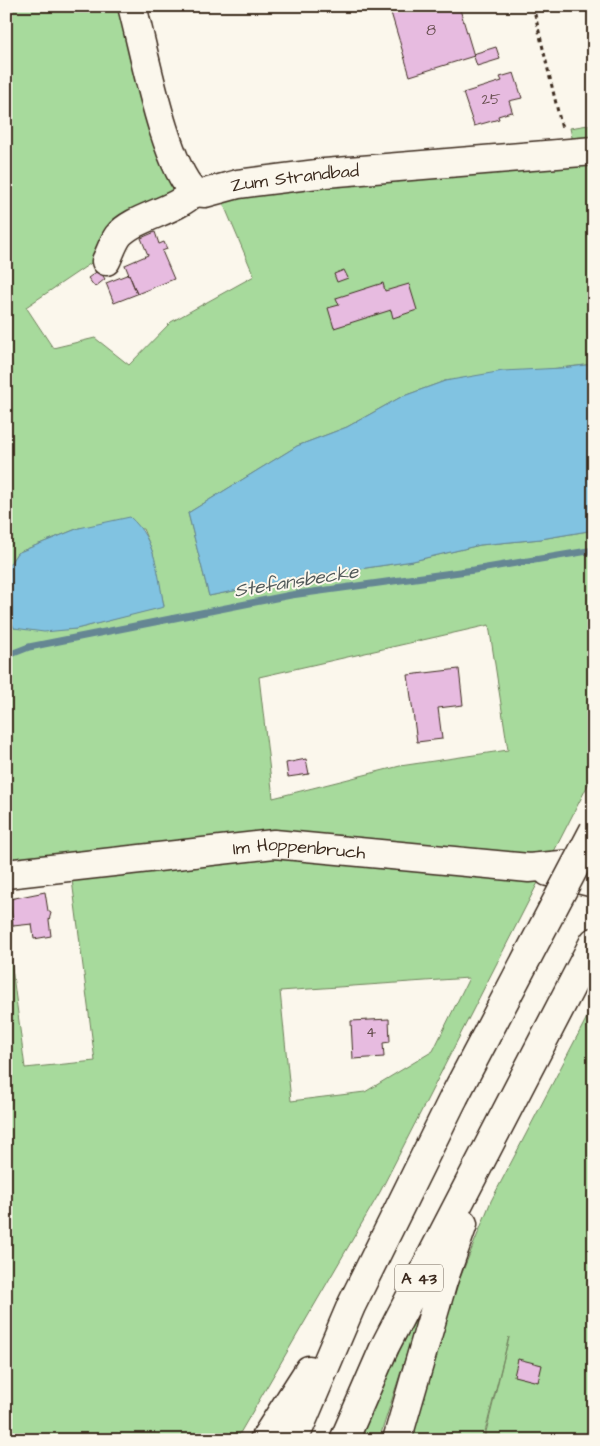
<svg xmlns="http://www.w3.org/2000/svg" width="600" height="1446" font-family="'Architects Daughter',sans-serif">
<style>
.green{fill:#a7da9c;stroke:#71825d;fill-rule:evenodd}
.water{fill:#81c3e1;stroke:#658693}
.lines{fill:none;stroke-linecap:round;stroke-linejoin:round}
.stream{stroke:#658693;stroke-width:7}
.building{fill:#e7bbe0;stroke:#3b2a1e}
.minor-casing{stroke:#3b2a1e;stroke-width:31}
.highway-casing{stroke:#3b2a1e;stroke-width:31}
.path{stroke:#3b2a1e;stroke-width:3;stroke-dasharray:4 4;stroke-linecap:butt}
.minor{stroke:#fbf7ec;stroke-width:28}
.highway{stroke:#fbf7ec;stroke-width:28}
.highway-bridge-casing{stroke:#3b2a1e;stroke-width:31;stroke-linecap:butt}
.highway-bridge{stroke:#fbf7ec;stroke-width:28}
.labels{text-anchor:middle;stroke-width:4;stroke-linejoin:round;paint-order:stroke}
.number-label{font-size:15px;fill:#664e4e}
.shield{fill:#fbf7ec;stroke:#75685c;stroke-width:1}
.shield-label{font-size:16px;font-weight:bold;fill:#3b2a1e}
.street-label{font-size:18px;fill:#3b2a1e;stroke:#fbf7ec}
.water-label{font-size:19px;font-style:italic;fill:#505858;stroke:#fbf7ec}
</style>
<rect width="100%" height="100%" fill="#fbf7ec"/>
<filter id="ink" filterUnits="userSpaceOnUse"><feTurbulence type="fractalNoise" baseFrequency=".02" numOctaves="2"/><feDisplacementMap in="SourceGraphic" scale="10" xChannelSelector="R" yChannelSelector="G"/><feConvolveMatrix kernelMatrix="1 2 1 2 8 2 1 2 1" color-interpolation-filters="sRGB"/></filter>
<g filter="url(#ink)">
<path class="green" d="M6,6h120l56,190 -79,59 -77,52 27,41 42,-10 34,27 42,-43 83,-46 -33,-78 9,-5 347,-33 -7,-32 24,-4v240l-149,17 -44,16 -54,30 -50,19 -109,67 21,83 83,-17 121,-18 67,-16 61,-6 53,-9v243l-214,419 -144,248h-230v-519l19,147 70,-7 -24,-189 -65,8v-272l8,20 62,1 88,-23 -11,-53 -10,-24 -64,-1 -62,25 -11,17zM489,625l19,125 -108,16 -127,32 -14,-121zM469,978l-36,73 -68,41 -74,9 -11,-110z
M594,1004v436h-110l25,-103 -26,103h-74l31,-112 51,-127z
M421,1309l-42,131h-22l15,-35z"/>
<path class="water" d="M594,364v166l-53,9 -61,6 -67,16 -121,18 -83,17 -21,-83 109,-67 50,-19 54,-30 44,-16 58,-10 59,-3z
M130,517c26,23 28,57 34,90l-88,22 -32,3 -30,-4 -8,-20v-38l11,-17 62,-25z"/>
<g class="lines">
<path class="stream" d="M6,656l23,-9 262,-52 183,-25 120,-20"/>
</g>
<path class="building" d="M389,6h70l15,50 -64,20z
M496,47l4,12 -23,7 -4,-12z
M514,73l8,25 -13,3 4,13 -2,-2 -13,4 1,3 -25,7 -11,-33 39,-12 -2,-4z
M155,232l4,12 5,-2 3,7 -5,2 12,28 -37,15 -12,-29 23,-10 -7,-17z
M99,270l6,9 -10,8 -7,-9z
M344,270l4,8 -11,4 -3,-8z
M129,274l8,20 -23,9 -8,-20z
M383,283l2,8 24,-7 8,26 -24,8 -2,-8 -57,18 -6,-20 11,-3 -3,-7z
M459,669l4,36 -25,3 4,31 -25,3 -9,-67z
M306,759l3,15 -21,3 -2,-14z
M45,892l3,19 3,2 -2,7 2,16 -17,3 -2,-15 -19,2 -3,-27z
M389,1019l1,23 -7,1 1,14 -31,2 -2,-38z
M518,1359l24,6 -4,17 -24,-6z"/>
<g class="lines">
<defs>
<g id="minor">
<path id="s1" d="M132,6c12,44 32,157 62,186l11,1 33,-9 87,-11 269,-22"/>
<path d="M106,261c4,-8 7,-18 12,-25 15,-19 56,-24 76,-44"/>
<path d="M548,872l46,11"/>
<path id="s2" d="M6,874l268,-30 255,24 65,-6"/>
</g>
<path id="highway" d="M264,1440l45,-70
M294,1440l57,-134 103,-209
M344,1440l41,-94 209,-404
M397,1440l46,-159 20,-57"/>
</defs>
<use href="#minor" class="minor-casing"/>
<use href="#highway" class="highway-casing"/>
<path class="path" d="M533,6l29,123"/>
<use href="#minor" class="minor"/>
<use href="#highway" class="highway"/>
<defs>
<path id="highway-bridge" d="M454,1097l140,-267"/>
</defs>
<use href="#highway-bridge" class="highway-bridge-casing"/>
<use href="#highway-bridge" class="highway-bridge"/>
</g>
</g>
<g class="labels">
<g class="number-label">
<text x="431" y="35">8</text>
<text x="491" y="104">25</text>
<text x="371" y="1037">4</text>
</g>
<rect class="shield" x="395" y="1264.5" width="48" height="27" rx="4"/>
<g class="shield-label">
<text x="419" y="1284">A 43</text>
</g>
<g class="street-label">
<text dy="6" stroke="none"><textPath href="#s1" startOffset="300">Zum Strandbad</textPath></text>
<text dy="6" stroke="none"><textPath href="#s2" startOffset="295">Im Hoppenbruch</textPath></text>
</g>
<g class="water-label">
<text transform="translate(296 580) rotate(-9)" y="7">Stefansbecke</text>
</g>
</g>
<rect width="600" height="1446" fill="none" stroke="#fbf7ec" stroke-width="25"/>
<rect x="12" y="12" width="575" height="1421" fill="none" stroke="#3b2a1e" stroke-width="2" filter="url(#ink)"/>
</svg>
